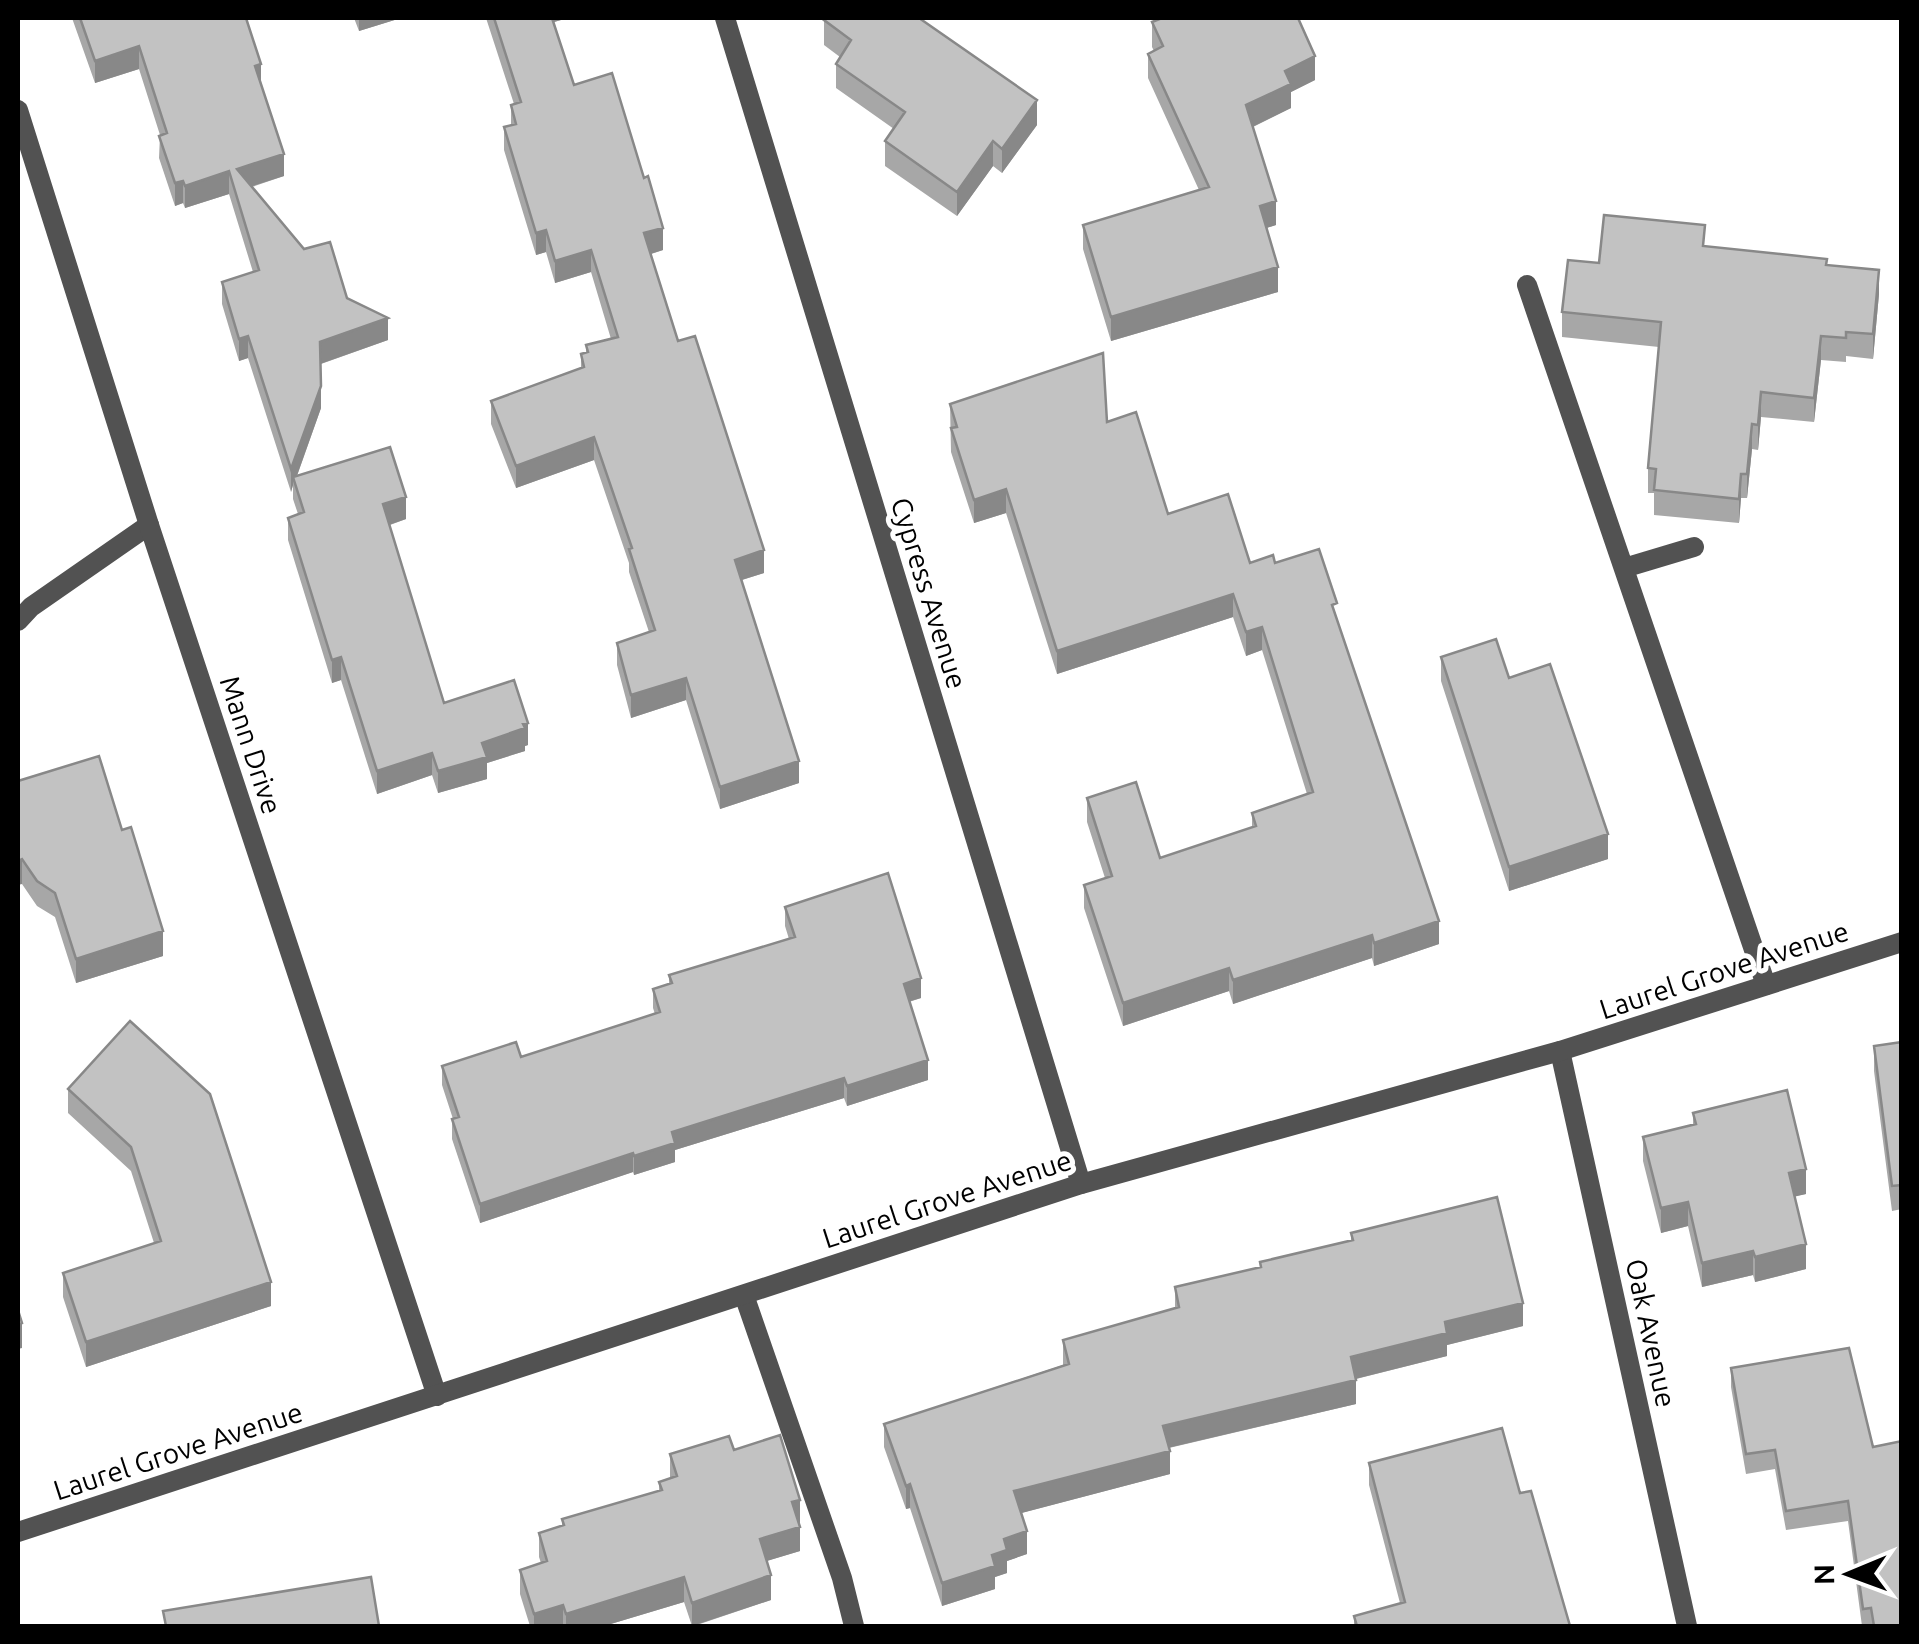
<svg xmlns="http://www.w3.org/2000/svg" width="1919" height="1644" font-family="Ubuntu,sans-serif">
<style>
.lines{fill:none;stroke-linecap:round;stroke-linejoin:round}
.service{stroke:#525252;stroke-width:20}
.minor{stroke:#525252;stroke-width:20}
.tertiary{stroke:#525252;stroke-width:20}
.wall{fill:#a7a7a7}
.shaded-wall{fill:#888}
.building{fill:#c2c2c2;stroke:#888;stroke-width:2.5}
.labels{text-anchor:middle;stroke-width:10;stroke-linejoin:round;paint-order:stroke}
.street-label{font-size:28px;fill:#000;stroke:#fff}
</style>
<rect width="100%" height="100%" fill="#fff"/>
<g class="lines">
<path class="service" d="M1527,285l239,700
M1624,568l70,-21
M18,621l13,-14 118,-82
M744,1295l98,283 12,48"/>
<path class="minor" d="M725,18l356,1166
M18,110l131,415 288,871
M1560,1051l127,575"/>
<path class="tertiary" d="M18,1532l1063,-348 479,-133 342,-109"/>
</g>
<path class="wall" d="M72,18h127l62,65 23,93 -32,11 95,111 41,42 -67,24v44l-24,68 109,43 -16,6 54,178 84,42 -3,1v5l-38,12v16l-49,14 -6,-18 -55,19 -36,-114 -9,3 -44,-143v-22l10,-4 -5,-15v-14l-2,7 -43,-134 -9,3 -17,-57v-22l31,-10 -24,-78 -44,14 -2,-5 -8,3 -16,-48 1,-23 -21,-66 -44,14z
M354,18h47l-42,13z
M486,18h82l-14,4 20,63 89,165 -12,4 27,87 86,232 -22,7 57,203 -79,26 -34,-109 -55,18 -14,-53v-22l32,-11 -20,-60v-9l-35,-103 -78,28 -25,-64v-23l90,-33v-14l5,-1v-8l25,-6 -20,-67 -36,11 -9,-31 -10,3 -32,-105v-23l7,-2v-20l3,-1z
M824,20l213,105 -35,48 -9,-7 -36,50 -72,-50v-25l9,-12 -58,-41v-24l4,-7 -16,-12z
M1152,22l163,58 -24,12v16l-38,19 23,98 -10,3 12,64 -167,49 -28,-92v-24l116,-35 -51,-112v-24l6,-3 -2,-4z
M1705,246l122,19 52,29 -6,65 -27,-3v6l-25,-2 -7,62 -53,-5 -3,33 -6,-1 -5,49h-6l-2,25 -85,-8v-22h-6v-25l11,-121 -97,-10v-25l37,-49z
M950,404l157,18 61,92 82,49h25l62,56 102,325 -65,22 -2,-8 -139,46 -4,-13 -106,35 -39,-118v-23l21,-7 -18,-56v-24l73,60 92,-30v-15l55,-19 -45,-144 -16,6 -13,-39 -176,57 -51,-161 -32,10 -23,-71z
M1441,657l167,202 -99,32 -68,-210z
M18,781l145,175 -87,27 -21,-66 -18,-11 -15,-22z
M785,907l136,91 -12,4 19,78 -81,26 -3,-8 -169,52v12l-41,13 -1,-3 -153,51 -28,-84v-20h1l-11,-34v-19l79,-9 134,-43 -2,-6v-19l16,-5v-9l120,-36 -4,-13z
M130,1021l141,285 -185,61 -23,-70v-24l91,-30 -23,-72 -63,-58v-24z
M1902,1042v167l-10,2 -18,-140v-25z
M1693,1113l113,81 -11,2 11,73 -51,13 -2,-7 -51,12 -14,-61 -27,7 -18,-72v-24l50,-12z
M1351,1233l172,93 -76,19v11l-91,23v25l-187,44 1,26 -149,39 6,41 -20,7v12l-12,4v12l-53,17 -32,-98 -4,1 -22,-62v-23l179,-59v-25l112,-32v-21l85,-20v-5l91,-22z
M1849,1348l53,278h-40l-14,-105 -62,9 -11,-61 -29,5 -15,-87v-19z
M734,1450l65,75 1,26 -34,10 5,39 -77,26h-2l-8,-24 -80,24h-74l-10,-32v-24l21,-7 -2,-6v-24l23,-7v-7l97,-28v-9l11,-4v-24z
M1369,1463l151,30 50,133h-216v-10l46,-13 -31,-118z"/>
<path class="shaded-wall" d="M359,18h42l-42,13z
M547,18h21l-21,6z
M139,46v23l-44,14v-22z
M1315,56v24l-24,12v16l-45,22v-25l39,-34z
M261,64v23l-6,-21z
M1037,100v25l-35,48v-24z
M993,141v25l-36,50v-24z
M284,154v22l-47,15v-22z
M229,171v23l-44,14v-22z
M183,181v22l-8,3v-23z
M1276,201v24l-16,5v-24z
M663,228v22l-19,6v-23z
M546,230v22l-10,3v-22z
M591,250v22l-36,11v-22z
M1278,267v25l-167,49v-24z
M1879,270v24l-6,65v-25z
M388,318v22l-68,24v-22z
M248,336v22l-9,3v-22z
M1821,336v24l-7,62v-24z
M321,386v22l-26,73 -2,-4v8l-2,7v-23z
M1761,392v25l-3,33v-25z
M1752,424v25l-5,49v-24z
M594,437v23l-78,28v-22z
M1741,474v24l-2,25v-24z
M1006,489v24l-32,10v-23z
M406,497v22l-23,8v-23z
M764,550v23l-29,9v-22z
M1233,594v23l-176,57v-23z
M1262,627v23l-16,6v-24z
M341,657v23l-9,3v-23z
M686,678v22l-55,18v-23z
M528,723v22l-3,1v5l-38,12v16l-49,14v-22l44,-28z
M432,753v22l-55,19v-23z
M799,761v22l-79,26v-22z
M1608,834v25l-99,32v-24z
M22,859v25l-4,1v-24z
M1439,921v23l-65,22v-23z
M163,931v25l-87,27v-24z
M1372,935v23l-139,46v-24z
M1229,968v23l-106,35v-23z
M921,978v20l-17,5v-19z
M928,1060v20l-81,26v-20z
M844,1078v20l-169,52v12l-41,13v-19l38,-24z
M633,1153v19l-153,51v-19z
M1806,1169v25l-17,4v-25z
M1688,1202v24l-27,7v-25z
M1806,1244v25l-51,13v-25z
M1753,1251v24l-51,12v-24z
M271,1282v24l-185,61v-25z
M1523,1303v23l-76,19v11l-96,24v-23l94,-35z
M22,1323v25l-4,1v-24z
M1356,1380v24l-193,45v-23z
M1170,1451v23l-156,41v-24z
M910,1484v24l-4,1v-23z
M800,1500v25l-8,-23z
M800,1527v24l-40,12v-24z
M1027,1531v23l-20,7v12l-12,4v12l-53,17v-23l62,-44z
M771,1575v25l-79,26v-23z
M684,1577v25l-80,24h-38v-12z
M563,1605v21h-29v-12z"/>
<path class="building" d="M80,18h166l15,46 -6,2 29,88 -47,15 67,80 26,-7 17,56 41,20 -68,24 1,44 -30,83 -43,-133 -9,3 -17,-57 37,-12 -30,-99 -44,15 -2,-5 -8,2 -16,-47 8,-3 -28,-87 -44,15z
M494,18h58l22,67 38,-12 32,105 4,-2 15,52 -19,5 34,108 17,-5 69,214 -29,10 64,201 -79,26 -34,-109 -55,17 -14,-52 38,-13 -26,-81 3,-1 -38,-111 -78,29 -25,-65 93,-34 -3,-13 7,-2 -2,-7 32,-8 -27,-87 -36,11 -9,-31 -10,3 -32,-106 12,-3 -5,-19 10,-3z
M826,18h93l118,82 -35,49 -9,-8 -36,51 -72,-51 20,-29 -69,-48 15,-24 -27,-20z
M1162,18h136l17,38 -30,15 6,13 -45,21 30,96 -16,5 18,61 -167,50 -28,-92 126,-38 -61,-133 15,-8 -11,-24z
M1604,215l101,10 -2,21 124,13 -1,6 53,5 -6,64 -27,-2v6l-25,-2 -7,62 -53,-6 -3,33 -6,-1 -5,50h-6l-2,25 -85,-9 2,-21 -8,-1 13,-146 -99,-10 6,-52 31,3z
M1103,353l4,69 29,-10 32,102 60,-20 22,69 23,-8 2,8 44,-14 18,54 -5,2 107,316 -65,22 -2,-8 -139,45 -4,-12 -106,35 -39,-118 28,-9 -25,-78 49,-16 24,76 96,-32 -4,-13 61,-21 -51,-165 -16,5 -13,-38 -176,57 -51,-162 -32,11 -23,-72 6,-1 -7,-23z
M390,447l16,50 -23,7 61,199 70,-23 14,43 -5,1 2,4 -43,15 5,14 -49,14 -6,-18 -55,18 -36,-114 -9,3 -44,-142 16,-6 -11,-35z
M1496,639l13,39 41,-14 58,170 -99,33 -68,-210z
M99,756l23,74 9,-3 32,104 -87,28 -21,-66 -18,-12 -15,-22 -4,2v-80z
M888,873l33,105 -17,6 24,76 -81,26 -3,-8 -172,54 3,11 -41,13 -1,-3 -153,51 -28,-85 7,-2 -17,-51 74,-24 5,15 139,-45 -7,-23 19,-6 -3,-8 126,-38 -10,-30z
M130,1021l80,73 61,188 -185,60 -23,-69 98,-32 -30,-94 -63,-58z
M1902,1042v143l-10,1 -18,-140z
M1787,1090l19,79 -17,4 17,71 -51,13 -2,-6 -51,12 -14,-61 -27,6 -18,-71 53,-13 -3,-11z
M1497,1197l26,106 -78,19 2,11 -96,24 5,23 -193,46 7,25 -156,40 13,40 -23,8 3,11 -15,5 3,11 -53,17 -32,-99 -4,2 -22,-62 185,-60 -6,-24 116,-33 -4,-20 86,-20 -1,-5 93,-22 -2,-7z
M18,1310l4,13 -4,2z
M1849,1348l24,99 29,-6v185h-28l-3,-18 -8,1 -15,-108 -62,10 -11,-61 -29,4 -15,-86z
M1502,1428l18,65 11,-2 39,135h-213l-3,-10 51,-14 -36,-139z
M780,1435l20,65 -8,2 8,25 -40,12 11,36 -79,28 -8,-26 -118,37 -3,-9 -29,9 -14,-44 27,-9 -8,-28 25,-8 -2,-6 100,-29 -3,-8 18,-6 -7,-22 59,-18 5,14z
M371,1577l8,49h-213l-3,-15z"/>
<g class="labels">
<g class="street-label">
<text transform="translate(929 593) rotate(73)" y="10">Cypress Avenue</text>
<text transform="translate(251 745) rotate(72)" y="10">Mann Drive</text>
<text transform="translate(1724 970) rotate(-18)" y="10">Laurel Grove Avenue</text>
<text transform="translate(947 1199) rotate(-18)" y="10">Laurel Grove Avenue</text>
<text transform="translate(1651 1333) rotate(78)" y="10">Oak Avenue</text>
<text transform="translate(178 1451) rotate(-18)" y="10">Laurel Grove Avenue</text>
</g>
</g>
<rect width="1919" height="1644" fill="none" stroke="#000000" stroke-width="40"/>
<g transform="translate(1849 1574) rotate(269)" stroke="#ffffff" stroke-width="8" paint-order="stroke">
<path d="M0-8L18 38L0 25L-18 38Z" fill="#000000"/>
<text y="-15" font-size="28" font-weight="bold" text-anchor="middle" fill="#000000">N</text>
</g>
</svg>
